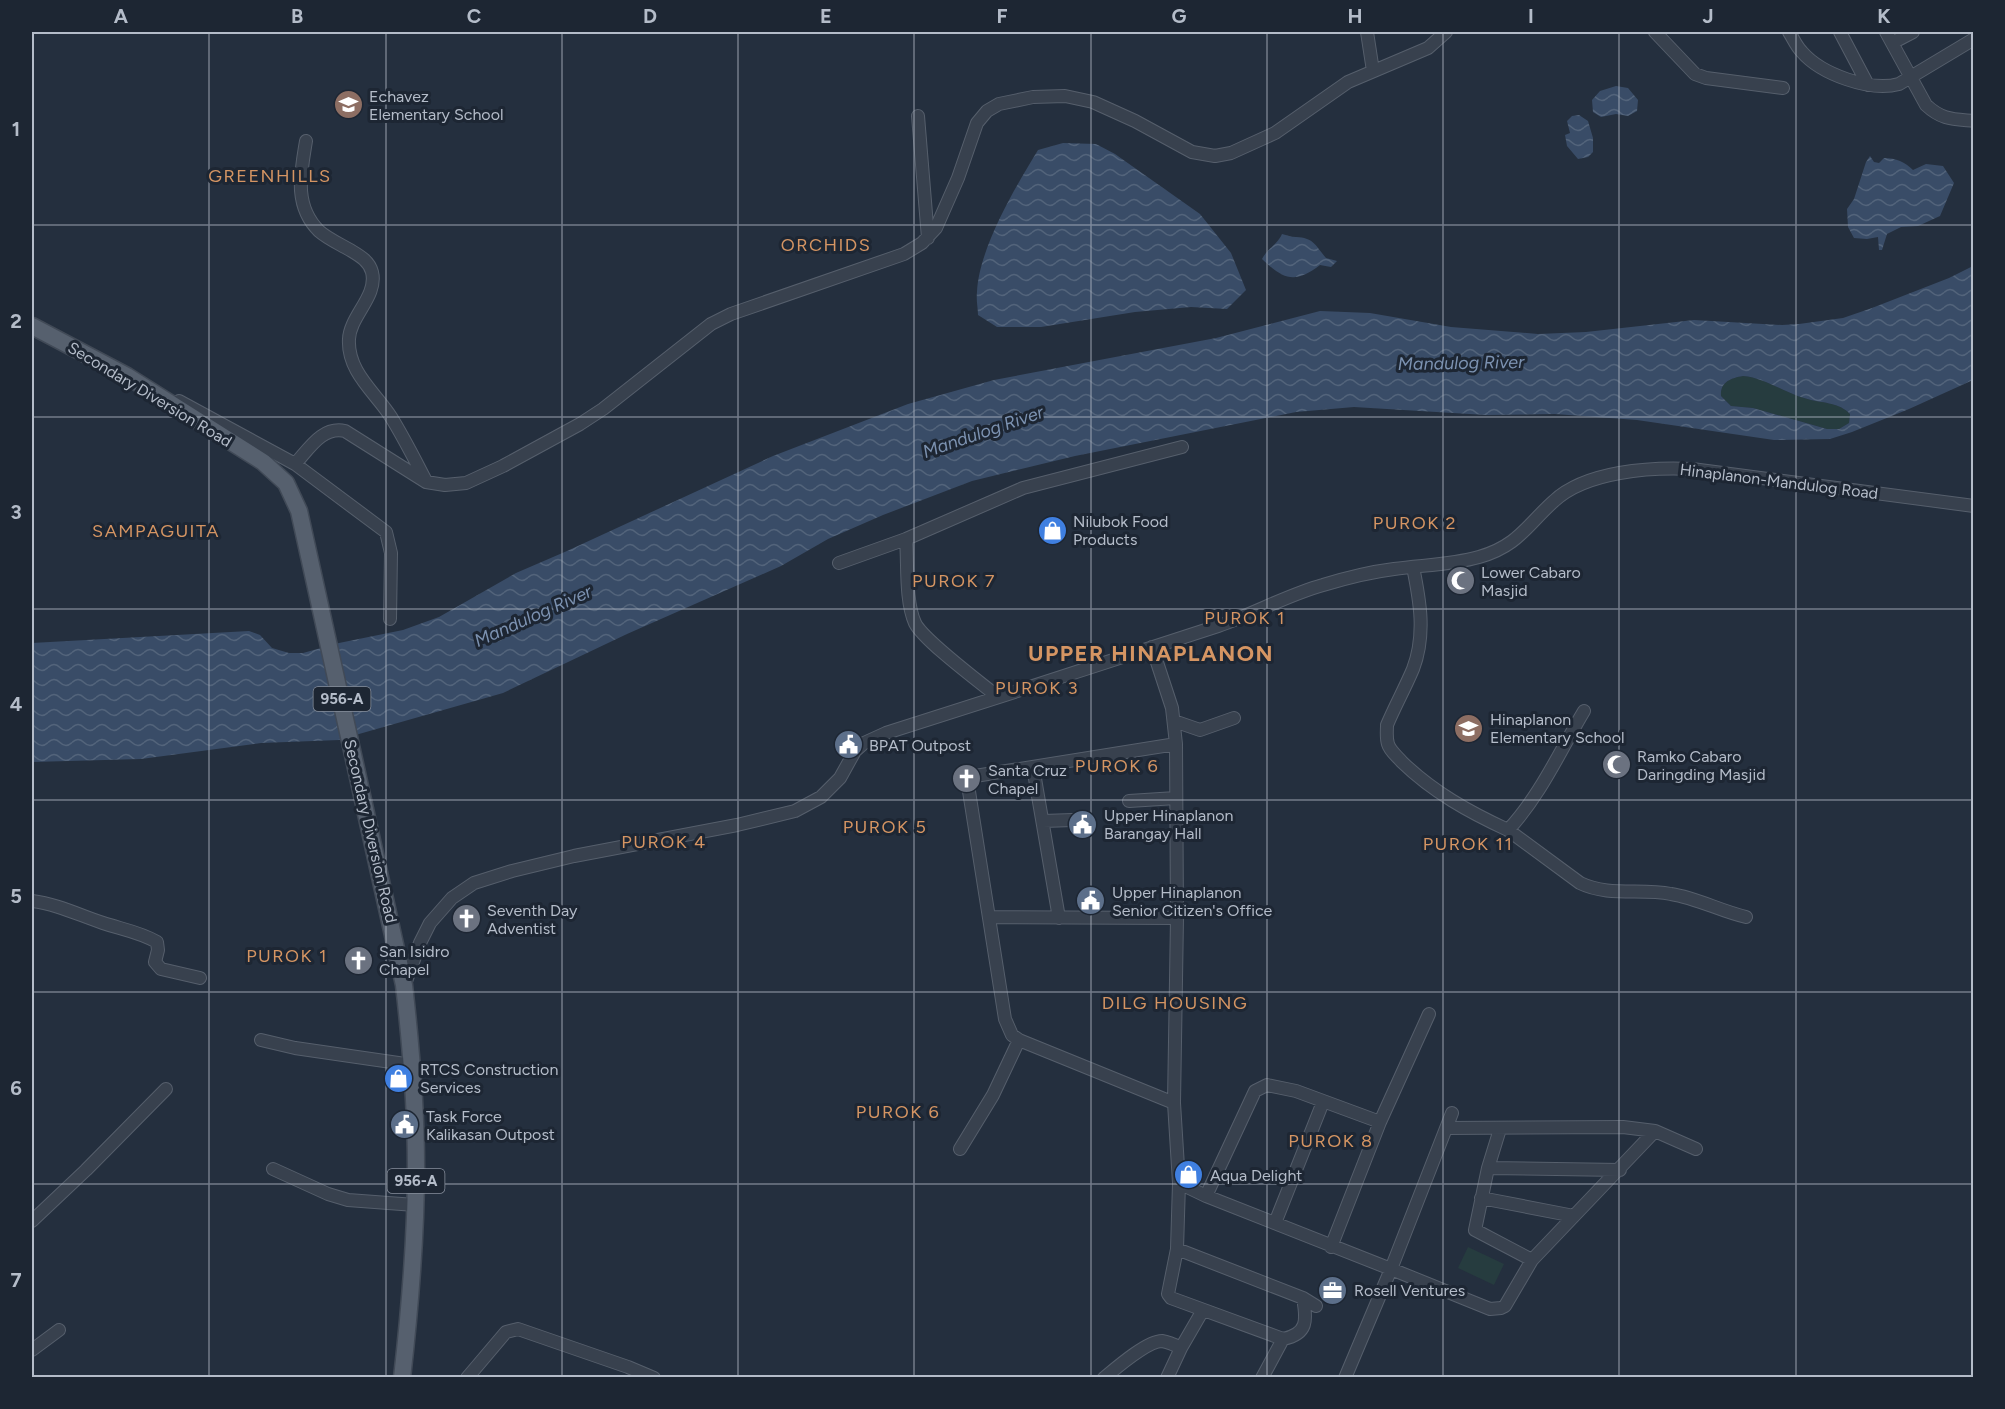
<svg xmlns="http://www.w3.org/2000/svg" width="2005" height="1409" font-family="Figtree,sans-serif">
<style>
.green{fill:#263c3f}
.water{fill:url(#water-waves);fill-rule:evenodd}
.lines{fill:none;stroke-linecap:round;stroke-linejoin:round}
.minor-casing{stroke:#565f6c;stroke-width:14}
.major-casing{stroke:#414a57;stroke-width:19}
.minor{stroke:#38414e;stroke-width:12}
.major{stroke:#56606e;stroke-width:16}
.grid{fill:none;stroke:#b4bcc9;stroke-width:1.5;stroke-opacity:0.55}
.labels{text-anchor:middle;stroke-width:6;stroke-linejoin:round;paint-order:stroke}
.shield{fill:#1d2633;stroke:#878f9c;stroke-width:1.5}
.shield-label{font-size:15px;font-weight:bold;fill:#b4bcc9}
.poi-label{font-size:16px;fill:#b4bcc9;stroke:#1d2633;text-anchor:start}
.street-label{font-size:16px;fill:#b4bcc9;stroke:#1d2633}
.neighbourhood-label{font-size:18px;letter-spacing:1.5px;fill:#d59563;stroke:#1d2633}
.water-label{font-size:18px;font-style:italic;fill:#7c92b1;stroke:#1d2633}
.district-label{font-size:22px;font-weight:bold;letter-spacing:1.5px;fill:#d59563;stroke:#1d2633}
.neatline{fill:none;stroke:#b4bcc9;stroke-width:2}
.grid-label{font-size:20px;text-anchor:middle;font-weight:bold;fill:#b4bcc9}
</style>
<defs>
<pattern id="water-waves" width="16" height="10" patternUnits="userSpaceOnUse" patternTransform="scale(1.5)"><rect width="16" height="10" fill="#394c67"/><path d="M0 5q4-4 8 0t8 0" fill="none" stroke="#53647b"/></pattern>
</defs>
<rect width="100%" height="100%" fill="#242f3e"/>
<path class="green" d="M1743,376c24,2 44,19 68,24 13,3 29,3 39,14l-1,9 -10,6h-12l-74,-21 -22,-2 -10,-10c-1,-14 10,-18 22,-20z
M1468,1247l36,17 -10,21 -36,-17z"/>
<path class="water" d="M1616,86l12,2 10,12 -1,11 -9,5 -12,-2 -15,3 -8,-5 -1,-12 8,-9z
M1579,115l9,6 5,17v14l-5,5 -10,2 -11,-13 -2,-11 5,-2 -3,-12 5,-5z
M1063,143l33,1 19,10 85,60 31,39 15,37 -19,19 -36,-2 -56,5 -94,15h-44l-19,-12c0,-7 -2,-15 -1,-23 2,-44 38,-104 61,-142z
M1870,156l4,6 5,1 5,-5c12,0 21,4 29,12l13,-6 17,2 11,17 -14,33 -22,10 -17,1 -14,7 -5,16h-3l-1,-13 -11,2 -13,-1 -6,-11 -1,-18 7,-10 12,-37z
M1282,234c5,1 9,3 14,3 18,1 19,8 30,21l11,3 -6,6 -11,-2c-25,19 -36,15 -58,-6 6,-11 15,-14 20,-25z
M1973,266v114l-64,29 -57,23 -22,7 -56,1 -137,-20 -82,-6 -69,1 -132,-8 -58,5 -221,44 -103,25 -89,34 -55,24 -47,27 -154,68 -124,59 -144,41 -20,6 -78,3 -120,16 -109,3v-119l217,-12 11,4 12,13 17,5h14l36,-10 64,-13 36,-13 77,-44 51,-22 206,-95 135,-52 86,-24 222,-42 104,-27 50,2 81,14 87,7 48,-2 108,-12 88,5 17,-1 44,-6 29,-10 77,-30zM1743,376c24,2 44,19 68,24 13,3 29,3 39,14l-1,9 -10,6h-12l-74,-21 -22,-2 -10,-10c-1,-14 10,-18 22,-20z"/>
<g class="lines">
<defs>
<path id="minor" d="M1367,32l6,39
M1655,32l40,42 11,4 77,10
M1789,32c4,6 7,14 13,20 19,22 68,40 97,32l75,-45
M1840,32l28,53
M1886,32l40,73c16,15 27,14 48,16
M1892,43l21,-11
M918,116l10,122
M306,141c-5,31 -13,64 13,90 9,8 21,13 31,19 10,6 19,11 22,22 6,24 -22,44 -23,67 -2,33 27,54 42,78 13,21 24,43 35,64
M179,401l116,63c14,-15 27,-38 50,-33l81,51 19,3 21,-2 37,-17 77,-42 23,-15 108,-85 20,-10 173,-60 18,-11 14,-15 22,-50 19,-55 10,-12 12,-7 34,-7 32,-1 28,6 42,19 57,31 23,4 16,-3 44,-20 73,-51 80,-34 18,-16
M295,464l91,68 5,21 -1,66
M906,539c2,24 -1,62 9,84 8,17 66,60 83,74
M839,563l67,-24 117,-51 159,-41
M1413,567c7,34 13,68 0,102 -8,19 -18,37 -26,56 0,6 -1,13 1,19 2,7 9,12 14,18 31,30 67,50 106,68 32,-34 52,-79 76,-119
M1152,647l20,61 4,36 1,174 -3,185 5,80 -2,66 -9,45 3,4 112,41
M1174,721l26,9 34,-12
M1033,767l26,151
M1129,801l47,-3
M1043,821l30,-1
M1508,830l72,53c29,14 60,5 91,11 26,4 49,17 75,23
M32,901c25,3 47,14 71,22 18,6 37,9 54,19l1,8 -3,12 6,7 39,9
M989,917l188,1
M405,984l15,-41 10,-20 22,-25 22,-15 38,-12 62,-15 163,-31 58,-14 26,-14 19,-19 15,-27 9,-8 22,-10c111,-35 221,-71 332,-107 36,-12 69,-31 105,-41 23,-7 47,-13 71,-16 28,-4 57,-4 85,-12 39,-11 48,-32 75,-56 32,-30 97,-34 138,-32l282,37
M261,1040l34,8 117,17
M1174,1103l-155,-63 -7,-5 -7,-16 -37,-234 3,-7 4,-2 201,-32
M1452,1113l-61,156 99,40 11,-1 4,-2 27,-46 123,-129
M1447,1128l176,-1 32,4 41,18
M1500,1129l-12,39 -13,62 57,30
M960,1149l33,-54 26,-55
M1488,1168l132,2
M273,1169l55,25 20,6 67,5
M1179,1183l27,13 185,73 -46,109
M1206,1196l49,-105 12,-6 29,6 84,31
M1481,1198l93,18
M32,1221l54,-51 80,-81
M1275,1223l48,-121
M1331,1247l49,-125 49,-108
M1177,1249l126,49 13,8
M32,1350l27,-20
M467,1378l39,-46 12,-3 110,38 26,11
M1104,1378c12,-10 43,-37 58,-37 7,1 13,4 19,7
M1167,1378l14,-30 22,-38
M1262,1378l21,-39c25,-5 24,-19 20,-41"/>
<path id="major" d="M32,326l95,50 136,86 23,21 13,28 105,474c7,61 12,122 12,183 0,69 -6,140 -14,210"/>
</defs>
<use href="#minor" class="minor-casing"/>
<use href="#major" class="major-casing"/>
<use href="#minor" class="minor"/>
<use href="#major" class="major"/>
</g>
<path class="grid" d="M209,32v1346M386,32v1346M562,32v1346M738,32v1346M914,32v1346M1091,32v1346M1267,32v1346M1443,32v1346M1619,32v1346M1796,32v1346M32,225h1942M32,417h1942M32,609h1942M32,800h1942M32,992h1942M32,1184h1942"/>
<defs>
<symbol id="school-disc" viewBox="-11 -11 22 22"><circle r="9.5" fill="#8d6e63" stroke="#1d2633"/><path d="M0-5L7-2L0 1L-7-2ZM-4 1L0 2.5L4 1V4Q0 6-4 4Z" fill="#fff"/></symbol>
<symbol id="shop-disc" viewBox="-11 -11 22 22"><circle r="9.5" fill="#3f7fe0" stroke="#1d2633"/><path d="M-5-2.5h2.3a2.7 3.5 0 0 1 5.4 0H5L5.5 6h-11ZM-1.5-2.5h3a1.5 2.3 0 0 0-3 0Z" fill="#fff"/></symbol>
<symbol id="mosque-disc" viewBox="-11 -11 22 22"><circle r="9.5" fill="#6b7280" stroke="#1d2633"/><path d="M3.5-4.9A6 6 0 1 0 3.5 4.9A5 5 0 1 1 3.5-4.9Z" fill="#fff"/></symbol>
<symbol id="civic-disc" viewBox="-11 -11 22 22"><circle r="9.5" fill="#5c6f8a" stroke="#1d2633"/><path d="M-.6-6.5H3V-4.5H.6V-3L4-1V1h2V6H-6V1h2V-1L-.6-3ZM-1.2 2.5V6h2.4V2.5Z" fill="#fff"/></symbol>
<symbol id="church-disc" viewBox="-11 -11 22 22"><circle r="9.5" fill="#6b7280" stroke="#1d2633"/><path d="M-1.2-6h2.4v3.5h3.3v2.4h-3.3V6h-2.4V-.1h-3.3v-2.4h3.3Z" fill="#fff"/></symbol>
<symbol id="office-disc" viewBox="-11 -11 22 22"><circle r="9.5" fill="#5c6f8a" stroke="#1d2633"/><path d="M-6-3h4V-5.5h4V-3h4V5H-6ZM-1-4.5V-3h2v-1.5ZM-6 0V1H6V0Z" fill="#fff"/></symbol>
</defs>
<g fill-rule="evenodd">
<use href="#school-disc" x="332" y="88" width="33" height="33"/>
<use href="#shop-disc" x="1036" y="514" width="33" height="33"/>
<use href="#mosque-disc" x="1444" y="564" width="33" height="33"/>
<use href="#school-disc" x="1452" y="712" width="33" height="33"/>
<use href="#civic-disc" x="832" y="728" width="33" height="33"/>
<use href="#mosque-disc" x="1600" y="748" width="33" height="33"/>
<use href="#church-disc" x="950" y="762" width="33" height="33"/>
<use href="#civic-disc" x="1066" y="808" width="33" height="33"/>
<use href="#civic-disc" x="1074" y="884" width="33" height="33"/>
<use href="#church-disc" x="450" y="902" width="33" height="33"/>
<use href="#church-disc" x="342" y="944" width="33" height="33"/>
<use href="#shop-disc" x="382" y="1062" width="33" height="33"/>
<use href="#civic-disc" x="388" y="1108" width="33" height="33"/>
<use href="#shop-disc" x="1172" y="1158" width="33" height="33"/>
<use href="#office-disc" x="1316" y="1274" width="33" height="33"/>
</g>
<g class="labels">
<g class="shield">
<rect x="313.5" y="687" width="57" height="24" rx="4.5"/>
<rect x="387.5" y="1169" width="57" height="24" rx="4.5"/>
</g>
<g class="shield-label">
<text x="342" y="704">956-A</text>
<text x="416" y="1186">956-A</text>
</g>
<g class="poi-label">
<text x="369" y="102">Echavez<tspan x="369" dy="18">Elementary School</tspan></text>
<text x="1073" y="527">Nilubok Food<tspan x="1073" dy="18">Products</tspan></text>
<text x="1481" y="578">Lower Cabaro<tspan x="1481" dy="18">Masjid</tspan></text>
<text x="1490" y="725">Hinaplanon<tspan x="1490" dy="18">Elementary School</tspan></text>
<text x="869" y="751">BPAT Outpost</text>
<text x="1637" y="762">Ramko Cabaro<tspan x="1637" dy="18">Daringding Masjid</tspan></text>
<text x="988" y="776">Santa Cruz<tspan x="988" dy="18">Chapel</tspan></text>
<text x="1104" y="821">Upper Hinaplanon<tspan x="1104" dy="18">Barangay Hall</tspan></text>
<text x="1112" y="898">Upper Hinaplanon<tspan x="1112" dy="18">Senior Citizen's Office</tspan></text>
<text x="487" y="916">Seventh Day<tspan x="487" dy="18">Adventist</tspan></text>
<text x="379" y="957">San Isidro<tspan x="379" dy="18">Chapel</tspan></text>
<text x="420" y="1075">RTCS Construction<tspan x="420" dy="18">Services</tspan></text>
<text x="426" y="1122">Task Force<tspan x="426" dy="18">Kalikasan Outpost</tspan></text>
<text x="1210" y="1181">Aqua Delight</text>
<text x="1354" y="1296">Rosell Ventures</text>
</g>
<g class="street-label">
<text transform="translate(150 394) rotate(31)" y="6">Secondary Diversion Road</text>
<text transform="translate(1779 481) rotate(7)" y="6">Hinaplanon-Mandulog Road</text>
<text transform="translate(371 831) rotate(77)" y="6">Secondary Diversion Road</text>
</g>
<g class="neighbourhood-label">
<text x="270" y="182">GREENHILLS</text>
<text x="826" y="251">ORCHIDS</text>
<text x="1415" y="529">PUROK 2</text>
<text x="156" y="537">SAMPAGUITA</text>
<text x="954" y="587">PUROK 7</text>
<text x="1245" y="624">PUROK 1</text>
<text x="1037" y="694">PUROK 3</text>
<text x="1117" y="772">PUROK 6</text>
<text x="885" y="833">PUROK 5</text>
<text x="664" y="848">PUROK 4</text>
<text x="1468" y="850">PUROK 11</text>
<text x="287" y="962">PUROK 1</text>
<text x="1175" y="1009">DILG HOUSING</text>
<text x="898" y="1118">PUROK 6</text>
<text x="1331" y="1147">PUROK 8</text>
</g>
<g class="water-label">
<text transform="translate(1461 363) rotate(-1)" y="6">Mandulog River</text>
<text transform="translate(983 432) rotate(-19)" y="6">Mandulog River</text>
<text transform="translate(533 616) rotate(-24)" y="6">Mandulog River</text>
</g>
<g class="district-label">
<text x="1151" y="661">UPPER HINAPLANON</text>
</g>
</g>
<rect width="2005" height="1409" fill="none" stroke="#1d2633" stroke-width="66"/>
<rect x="33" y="33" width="1939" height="1343" class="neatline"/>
<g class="grid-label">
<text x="121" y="23">A</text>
<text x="297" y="23">B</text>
<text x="474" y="23">C</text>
<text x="650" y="23">D</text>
<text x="826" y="23">E</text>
<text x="1002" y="23">F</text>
<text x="1179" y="23">G</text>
<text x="1355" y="23">H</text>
<text x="1531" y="23">I</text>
<text x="1708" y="23">J</text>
<text x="1884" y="23">K</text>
<text x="16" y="136">1</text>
<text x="16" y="328">2</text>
<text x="16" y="519">3</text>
<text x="16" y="711">4</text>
<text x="16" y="903">5</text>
<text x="16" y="1095">6</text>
<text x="16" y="1287">7</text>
</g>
</svg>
